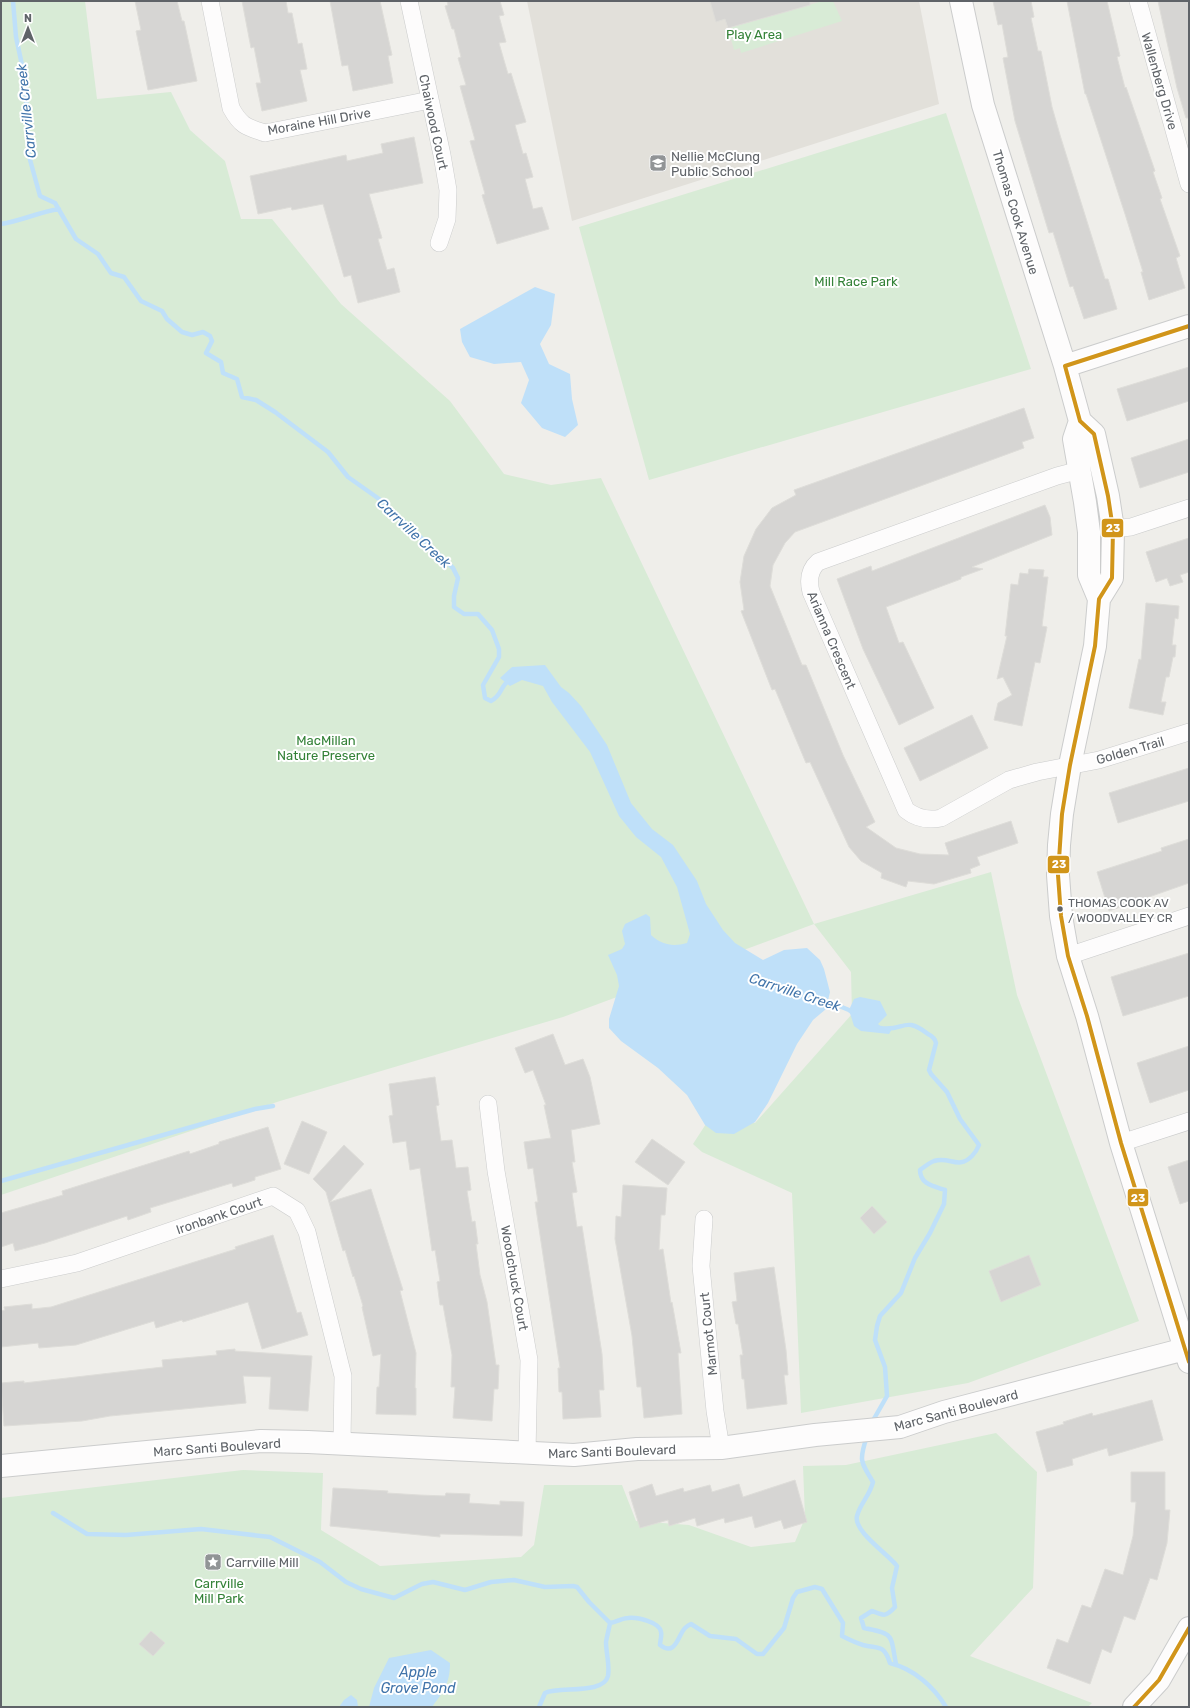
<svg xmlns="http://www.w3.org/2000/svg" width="1190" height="1708" font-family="Rubik,sans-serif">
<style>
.education{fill:#e2e0da}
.green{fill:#d8ebd6}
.water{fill:#bfe0f9}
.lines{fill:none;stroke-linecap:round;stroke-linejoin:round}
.stream{stroke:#bfe0f9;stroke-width:4.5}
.building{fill:#d6d5d3;stroke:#deddd9}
.minor-casing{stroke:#cbcccc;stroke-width:18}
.tertiary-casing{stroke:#cbcccc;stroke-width:24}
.minor{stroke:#fdfcfc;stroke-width:17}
.tertiary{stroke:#fdfcfc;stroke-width:22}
.bus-1-casing{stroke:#fff;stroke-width:7}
.bus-1{stroke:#d1951a;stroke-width:4}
.bus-dot{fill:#5f6368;stroke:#fff;stroke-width:1.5}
.labels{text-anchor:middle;stroke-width:4;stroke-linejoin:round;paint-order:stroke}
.bus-label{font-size:12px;fill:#5f6368;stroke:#fff;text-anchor:start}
.park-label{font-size:13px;fill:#348238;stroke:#fff}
.street-label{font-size:13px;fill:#5f6368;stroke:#fff}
.poi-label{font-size:13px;fill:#5f6368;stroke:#fff;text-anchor:start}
.water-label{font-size:14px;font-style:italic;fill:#4174aa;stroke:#fff}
.line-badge{stroke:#fff;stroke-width:1.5}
.badge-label{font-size:11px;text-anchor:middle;font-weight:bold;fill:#fff}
</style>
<rect width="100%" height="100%" fill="#efeeea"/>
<path class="education" d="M527,1h392l20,103 -367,117z"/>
<path class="green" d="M1,1h84l12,98 74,-7 19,38 35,31 16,58h31l69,85 109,97 54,73 47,11 50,-7 213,446 177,-52 26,123 122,326 -171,62 -167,30 -9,-220 -90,-41 -9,-8 22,-34 40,13 97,-109 -1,-42 -37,-48 -251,93 -283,84 -279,94z
M823,1h10l9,20 -101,32 -1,-5 -6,2 -6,-22z
M946,113l85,256 -382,111 -70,-253z
M996,1433l41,39 -4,116 -63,68 122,47 -4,4h-1087v-209l242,-28 80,3 -2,57 59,36 141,-9 13,-12 10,-60h78l14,36 53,4 62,22 44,-5 10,-24 -2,-52 43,-1z"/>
<path class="water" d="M535,287l20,7 -4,31 -11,19 9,20 21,10 2,25 6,26 -13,12 -23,-9 -21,-25 8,-23 -8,-18 -27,2 -24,-7 -8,-15 -2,-13z
M545,665l16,22 8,6 12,13 26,39 24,58 21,26 21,16 24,36 9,23 17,26 12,13 28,17 21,-10 23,-2 13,12 4,9 6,23 -4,17 -13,11 -16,24 -29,59 -13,19 -21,12 -18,-1 -11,-8 -18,-30 -29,-27 -37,-27 -12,-13v-9l10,-33 -2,-11 -9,-20 14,-6 3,-5 -3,-13 3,-7 21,-10 4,3 1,18c11,10 22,12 36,8l3,-9 -13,-47 -16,-30 -25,-20 -17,-21 -29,-64 -38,-50 -9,-16 -21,-6 -12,6 -10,-8 12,-11z
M860,997l20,4 7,14 -9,9 6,5h8l-3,5 -28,-3 -7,-5 -5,-16 5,-11z
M431,1650l19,13c0,20 -6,28 -18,44h-63l5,-19 15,-30z
M351,1695l6,5 1,7h-19l5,-7z"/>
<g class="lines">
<path class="stream" d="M13,1l3,36 9,42 4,77 11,40 15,7 21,36 22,15 13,19 13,4 17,24 21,10 5,8 15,13 10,3 11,-3 7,4 2,5 -6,12 15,9 2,11 14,6 5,18 14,3 19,12 53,40 20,25 34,24 71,67 5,10 -4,18v11l10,7h14l14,16 7,19v8l-16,28 2,13 6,3c12,-6 9,-16 19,-21
M1,224c20,-3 38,-12 58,-15
M822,999l27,11 4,3
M1,1181l254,-72 18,-3
M871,1424l16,-28 -2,-29 -10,-27 2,-14 3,-10 21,-23 14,-35 15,-25 14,-29 1,-14c-12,-4 -25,-6 -25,-20 4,-3 9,-7 14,-9 16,-5 24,9 38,-5 4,-4 5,-6 7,-11l-19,-26 -13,-27 -16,-18 -2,-4 7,-27c-1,-5 -4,-7 -8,-9 -25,-19 -23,-2 -48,-6
M867,1436c-8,24 -7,25 6,46 -3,13 -13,22 -16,34 -4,15 31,38 40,50l-5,22 3,19c-9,10 -11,9 -23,4l-11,7 3,10c31,6 26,6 32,36
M53,1513l34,21 39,1 75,-6 69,8 50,25 26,20 15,7 33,9 28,-14 11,-2 32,8 26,-8 23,-2 31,7 28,-1 4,1 12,15 21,21
M610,1623c7,-1 12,-5 18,-5 9,-1 32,4 33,14 1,4 -1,9 -1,13 16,12 18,-10 25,-17 2,-2 4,-3 6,-4l19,12 26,3 21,15h6l21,-26 9,-30 4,-6 18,-5 7,2 21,34 -1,13c6,3 14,7 21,9 16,4 21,-1 27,18 24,6 44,24 56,44
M539,1707l6,-14c15,-7 58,2 63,-17 2,-11 -2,-23 -2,-34 1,-6 3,-13 4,-19"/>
</g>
<path class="building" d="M135,1h42l5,20h2l13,60 -49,9 -12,-59 5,-1z
M242,1h44l2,12h4l6,31 4,-1 5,26 -7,1 7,31 -45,10 -6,-28h5l-7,-36 -3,1z
M330,1h50l12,54 -4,1 5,27 -40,8 -5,-26 -6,1z
M447,1h53l4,14 -5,1 7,26 -7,1 9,31 3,-1 15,49 -11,3 8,29 3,-1 7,24 -8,2 8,30 9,-2 7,22 -52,15 -15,-49 3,-1 -15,-53 5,-1 -15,-54 6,-1 -8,-27 3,-1 -7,-28h-2l-7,-23 3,-1z
M710,1h100v4l-82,23 -3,-9 -9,3z
M993,1h38l3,16 -3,1 7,33h3l11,56 8,28 45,144h3l9,30 -33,10 -11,-33 -3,1 -17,-55 -4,1 -34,-112 -12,-63 5,-1 -6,-33 -4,1z
M1067,1h40l13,55 -3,1 8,31 1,-1 29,84 -2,1 9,26 -2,1 20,57 -4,2 9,30 -36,12 -8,-28h2l-18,-58 -39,-120h-1z
M1158,1h31v117h-3l-9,-30z
M414,137l9,46 -54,11 13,44 -4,1 9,31 7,-2 6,24 -42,11 -7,-28 -7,2 -21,-73 -31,6 -1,-3 -33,7 -8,-38 96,-21 1,6 36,-8 -2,-9z
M1189,367v34l-62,20 -10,-32z
M1024,408l10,30 -12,4 2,6 -229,84 -10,11 -12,22 -3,21 32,79h4l37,90 32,67 -9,5 30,21 24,6 29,1 -4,-12 66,-22 7,22 -41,14 3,8 -10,4 1,4 -37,11 -26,-3 -2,6 -25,-9 1,-5 -21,-12 -12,-14 -39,-85 -4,1 -31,-74 -3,1 -31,-79 3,-1 -4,-28 4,-26 12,-27 16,-21 24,-13 -2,-5z
M1189,439v33l-49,16 -9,-30z
M1045,505l5,12 2,18 -80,32 11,2 -22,8v2l-75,28 13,36 4,-1 31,66 -35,17 -36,-76 -26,-70 34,-13 1,5z
M1189,538v34l-9,3 3,7 -13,4 -3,-8 -11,4 -10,-30z
M1029,569l15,1 -1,7h5l-6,49 5,1 -7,36 -5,-1 -13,64 -28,-6 4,-17 14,-8 -9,-18 -6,2 10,-43h-2l6,-52 7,1 2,-12 8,1z
M1146,603l33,3 -1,13 -3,-1 -3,27h4l-1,12h-2l-4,20h-3l-5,25h5l-3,13 -34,-7 10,-49 2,1z
M972,715l16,33 -68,33 -16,-33z
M1189,768v33l-71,22 -9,-30z
M1189,839v44l-80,28 -12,-39 65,-21 -1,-3z
M1189,953v43l-66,20 -12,-39z
M553,1034l12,31 18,-6 7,18 10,47 -29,6 4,32h-3l5,30 -5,1 5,34 5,-1 20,128 2,36h-5l2,27 -38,2 -1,-27h-3l-1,-24h2l-25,-166h3l-5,-34 -5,1 -4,-27 27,-4 -7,-33h2l-13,-35 -8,3 -10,-25z
M1189,1046v44l-39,13 -13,-40z
M435,1077l4,28 -3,1 5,35 11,-1 4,28 12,-1 3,23 -4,1 5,31 3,-1 3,23h-2l4,31 7,27 9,63h3l-1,24h-4l-2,32 -39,-3 2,-31h-4l1,-32 -9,-50h-3l-3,-23 3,-1 -5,-31 -3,1 -12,-83 -10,2 -4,-29 -13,2 -4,-27 4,-1 -4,-31z
M302,1121l25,11 -18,42 -25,-10z
M268,1127l13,42 -26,8v3l-22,7 -1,-4 -82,25 1,4 -23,8 -1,-4 -82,27 -30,8 -2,-8 -12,4v-34l62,-18 -1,-4 127,-40 1,3 29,-10v-2z
M652,1139l33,23 -17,23 -33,-23z
M344,1145l20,19 -34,38 41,-13 32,101 -3,1 16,62 -1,35h1v27l-40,-1 1,-27h2l2,-33 -8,2 -11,-49 1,-1 -9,-30 -1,1 -8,-27 -2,1 -17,-59 -13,-13z
M1189,1160v41l-9,3 -12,-37z
M623,1185l44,3 -2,27h-4l-2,35 4,-1 8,54 1,-1 9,51h-3l4,61 -38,4 -3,-31h-4l-5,-51 -17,-97 1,-23 5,1z
M872,1206l15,16 -13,12 -14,-16z
M273,1235l24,78 4,-1 7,23 -46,14 -14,-47 -65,20 -1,-2 -26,8 -2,-7 -78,24 -37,3 -1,-5 -37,4v-36l4,-1 -1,-3 28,-3v5l19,-2 185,-58 -1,-2z
M1029,1255l12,30 -40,17 -12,-31z
M774,1267l12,83 2,25h-4l3,29 -40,5 -3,-30h-2l-2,-24h3l-5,-31h-2l-4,-22 5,-1 -3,-28z
M235,1349v2l77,5 -4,55 -39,-2 2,-32 -28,-1 3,27 -136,13 -28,5 -78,5 -3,-43 23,-2v2l139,-16 -1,-7 55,-5 -1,-4z
M1152,1400l11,40 -54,16 -2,-8 -35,11 1,6 -26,7 -11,-40 28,-8 -1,-2 29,-9 1,3z
M1131,1472h34v38h5l-3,33 -10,37 -7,-2 -15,42 -11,-4 -13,37 -9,-4 -12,35 -43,-16 10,-29 11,4 14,-38 9,3 14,-39 18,6 10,-39 3,-34h-5z
M795,1480l12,42 -23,7 -3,-9 -26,8 -3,-12 -27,7 -1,-5 -27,8 -2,-8 -26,8 -1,-6 -28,8 -11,-36 23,-8 4,12 27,-8 1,4 26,-7 2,7 27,-8 4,13z
M333,1488l55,3 -1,2 32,2 26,1 1,-3 24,1 -1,9 31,2v-4l24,1 -2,34 -82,-2v3l-110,-11z
M151,1631l14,12 -12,13 -14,-12z"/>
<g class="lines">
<defs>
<path id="minor" d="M210,1l21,107c10,18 15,19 34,25l165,-33
M409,1l33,154 6,35 -1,29 -8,24
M1138,1l51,183
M1080,470l-23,6 -239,86c-9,8 -10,18 -7,30l95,218c10,8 21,11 35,8l68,-38 28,-8 62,-12 90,-28
M1113,529l18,-2 58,-19
M1068,956l121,-40
M488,1104l8,67 33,189 -2,93
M1121,1143l68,-22
M704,1219l-3,47 14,145 6,37
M1,1279l76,-16 196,-67 24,15 10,21 36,144 -1,67"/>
<path id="tertiary" d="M961,1l22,104 82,261 15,55 -6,18 11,63 4,30v43l10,24 -4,47 -25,119 -8,49 -3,31 -1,30 3,41 7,40 19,60 34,127 68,219
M1065,366l124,-40
M1080,421l14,13 14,62 5,33 -1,49 -13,21
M1,1466l260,-25 47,1 266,13 63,-6 84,-1 94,-13 85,-8 44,-15 245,-64
M1134,1707l25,-27 30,-52"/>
</defs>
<use href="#minor" class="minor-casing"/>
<use href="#tertiary" class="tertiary-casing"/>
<use href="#minor" class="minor"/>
<use href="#tertiary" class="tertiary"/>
<defs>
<path id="bus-1" d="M1065,366l15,55 14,13 14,62 5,33 -1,49 -13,21 -4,47 -25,119 -8,49 -4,61 3,41 7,40 19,60 34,127 68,219
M1065,366l124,-40
M1134,1707l25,-27 30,-52"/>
</defs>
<use href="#bus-1" class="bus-1-casing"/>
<use href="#bus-1" class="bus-1"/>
</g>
<defs>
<symbol id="school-square" viewBox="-11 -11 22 22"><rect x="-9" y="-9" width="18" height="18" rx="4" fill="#919496" stroke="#fff"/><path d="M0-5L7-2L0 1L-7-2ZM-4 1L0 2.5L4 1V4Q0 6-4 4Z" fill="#fff"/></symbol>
<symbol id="sight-square" viewBox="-11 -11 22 22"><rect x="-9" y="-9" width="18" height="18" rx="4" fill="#919496" stroke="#fff"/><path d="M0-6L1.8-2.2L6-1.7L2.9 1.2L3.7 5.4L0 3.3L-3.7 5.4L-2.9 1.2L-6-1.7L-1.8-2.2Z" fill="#fff"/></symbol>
</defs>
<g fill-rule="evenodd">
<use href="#school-square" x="648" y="153" width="20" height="20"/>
<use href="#sight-square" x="203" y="1552" width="20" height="20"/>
</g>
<circle class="bus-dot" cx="1060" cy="909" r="3.5"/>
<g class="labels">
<g class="bus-label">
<text x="1068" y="907">THOMAS COOK AV<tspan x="1068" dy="15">/ WOODVALLEY CR</tspan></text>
</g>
<g class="park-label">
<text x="754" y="39">Play Area</text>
<text x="856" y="286">Mill Race Park</text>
<text x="326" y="745">MacMillan<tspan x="326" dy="15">Nature Preserve</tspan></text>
<text x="219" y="1588">Carrville<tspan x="219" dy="15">Mill Park</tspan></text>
</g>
<g class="street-label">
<text transform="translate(1160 81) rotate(74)" y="5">Wallenberg Drive</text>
<text transform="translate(319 121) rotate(-10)" y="5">Moraine Hill Drive</text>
<text transform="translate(434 122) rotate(78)" y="5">Chaiwood Court</text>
<text transform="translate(1016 212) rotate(73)" y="5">Thomas Cook Avenue</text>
<text transform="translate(832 640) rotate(67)" y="5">Arianna Crescent</text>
<text transform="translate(1130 750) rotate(-16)" y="5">Golden Trail</text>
<text transform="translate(219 1215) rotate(-19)" y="5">Ironbank Court</text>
<text transform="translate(515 1278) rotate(80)" y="5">Woodchuck Court</text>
<text transform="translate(708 1334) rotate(-96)" y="5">Marmot Court</text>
<text transform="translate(956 1410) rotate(-15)" y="5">Marc Santi Boulevard</text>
<text transform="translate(217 1447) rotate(-4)" y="5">Marc Santi Boulevard</text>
<text transform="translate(612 1451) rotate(-2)" y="5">Marc Santi Boulevard</text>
</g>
<g class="poi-label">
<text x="671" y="161">Nellie McClung<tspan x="671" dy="15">Public School</tspan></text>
<text x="226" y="1567">Carrville Mill</text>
</g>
<g class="water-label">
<text transform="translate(26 111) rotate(-96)" y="5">Carrville Creek</text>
<text transform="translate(414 533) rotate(43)" y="5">Carrville Creek</text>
<text transform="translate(795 992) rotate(18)" y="5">Carrville Creek</text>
<text x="418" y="1677">Apple<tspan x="418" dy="16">Grove Pond</tspan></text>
</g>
</g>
<g class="line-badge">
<rect x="1101" y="518" width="23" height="20" rx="4" fill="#d1951a"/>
<rect x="1047" y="855" width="23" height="19" rx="4" fill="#d1951a"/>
<rect x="1127" y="1188" width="22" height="19" rx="4" fill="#d1951a"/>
</g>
<g class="badge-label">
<text x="1113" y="532">23</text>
<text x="1059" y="868">23</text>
<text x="1138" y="1202">23</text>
</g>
<rect width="1190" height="1708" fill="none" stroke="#5f6368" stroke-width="4"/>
<g transform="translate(28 28)" stroke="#ffffff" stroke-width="3" paint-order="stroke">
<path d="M0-3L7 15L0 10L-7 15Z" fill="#5f6368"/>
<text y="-6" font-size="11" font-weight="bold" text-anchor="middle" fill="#5f6368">N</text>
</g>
</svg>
